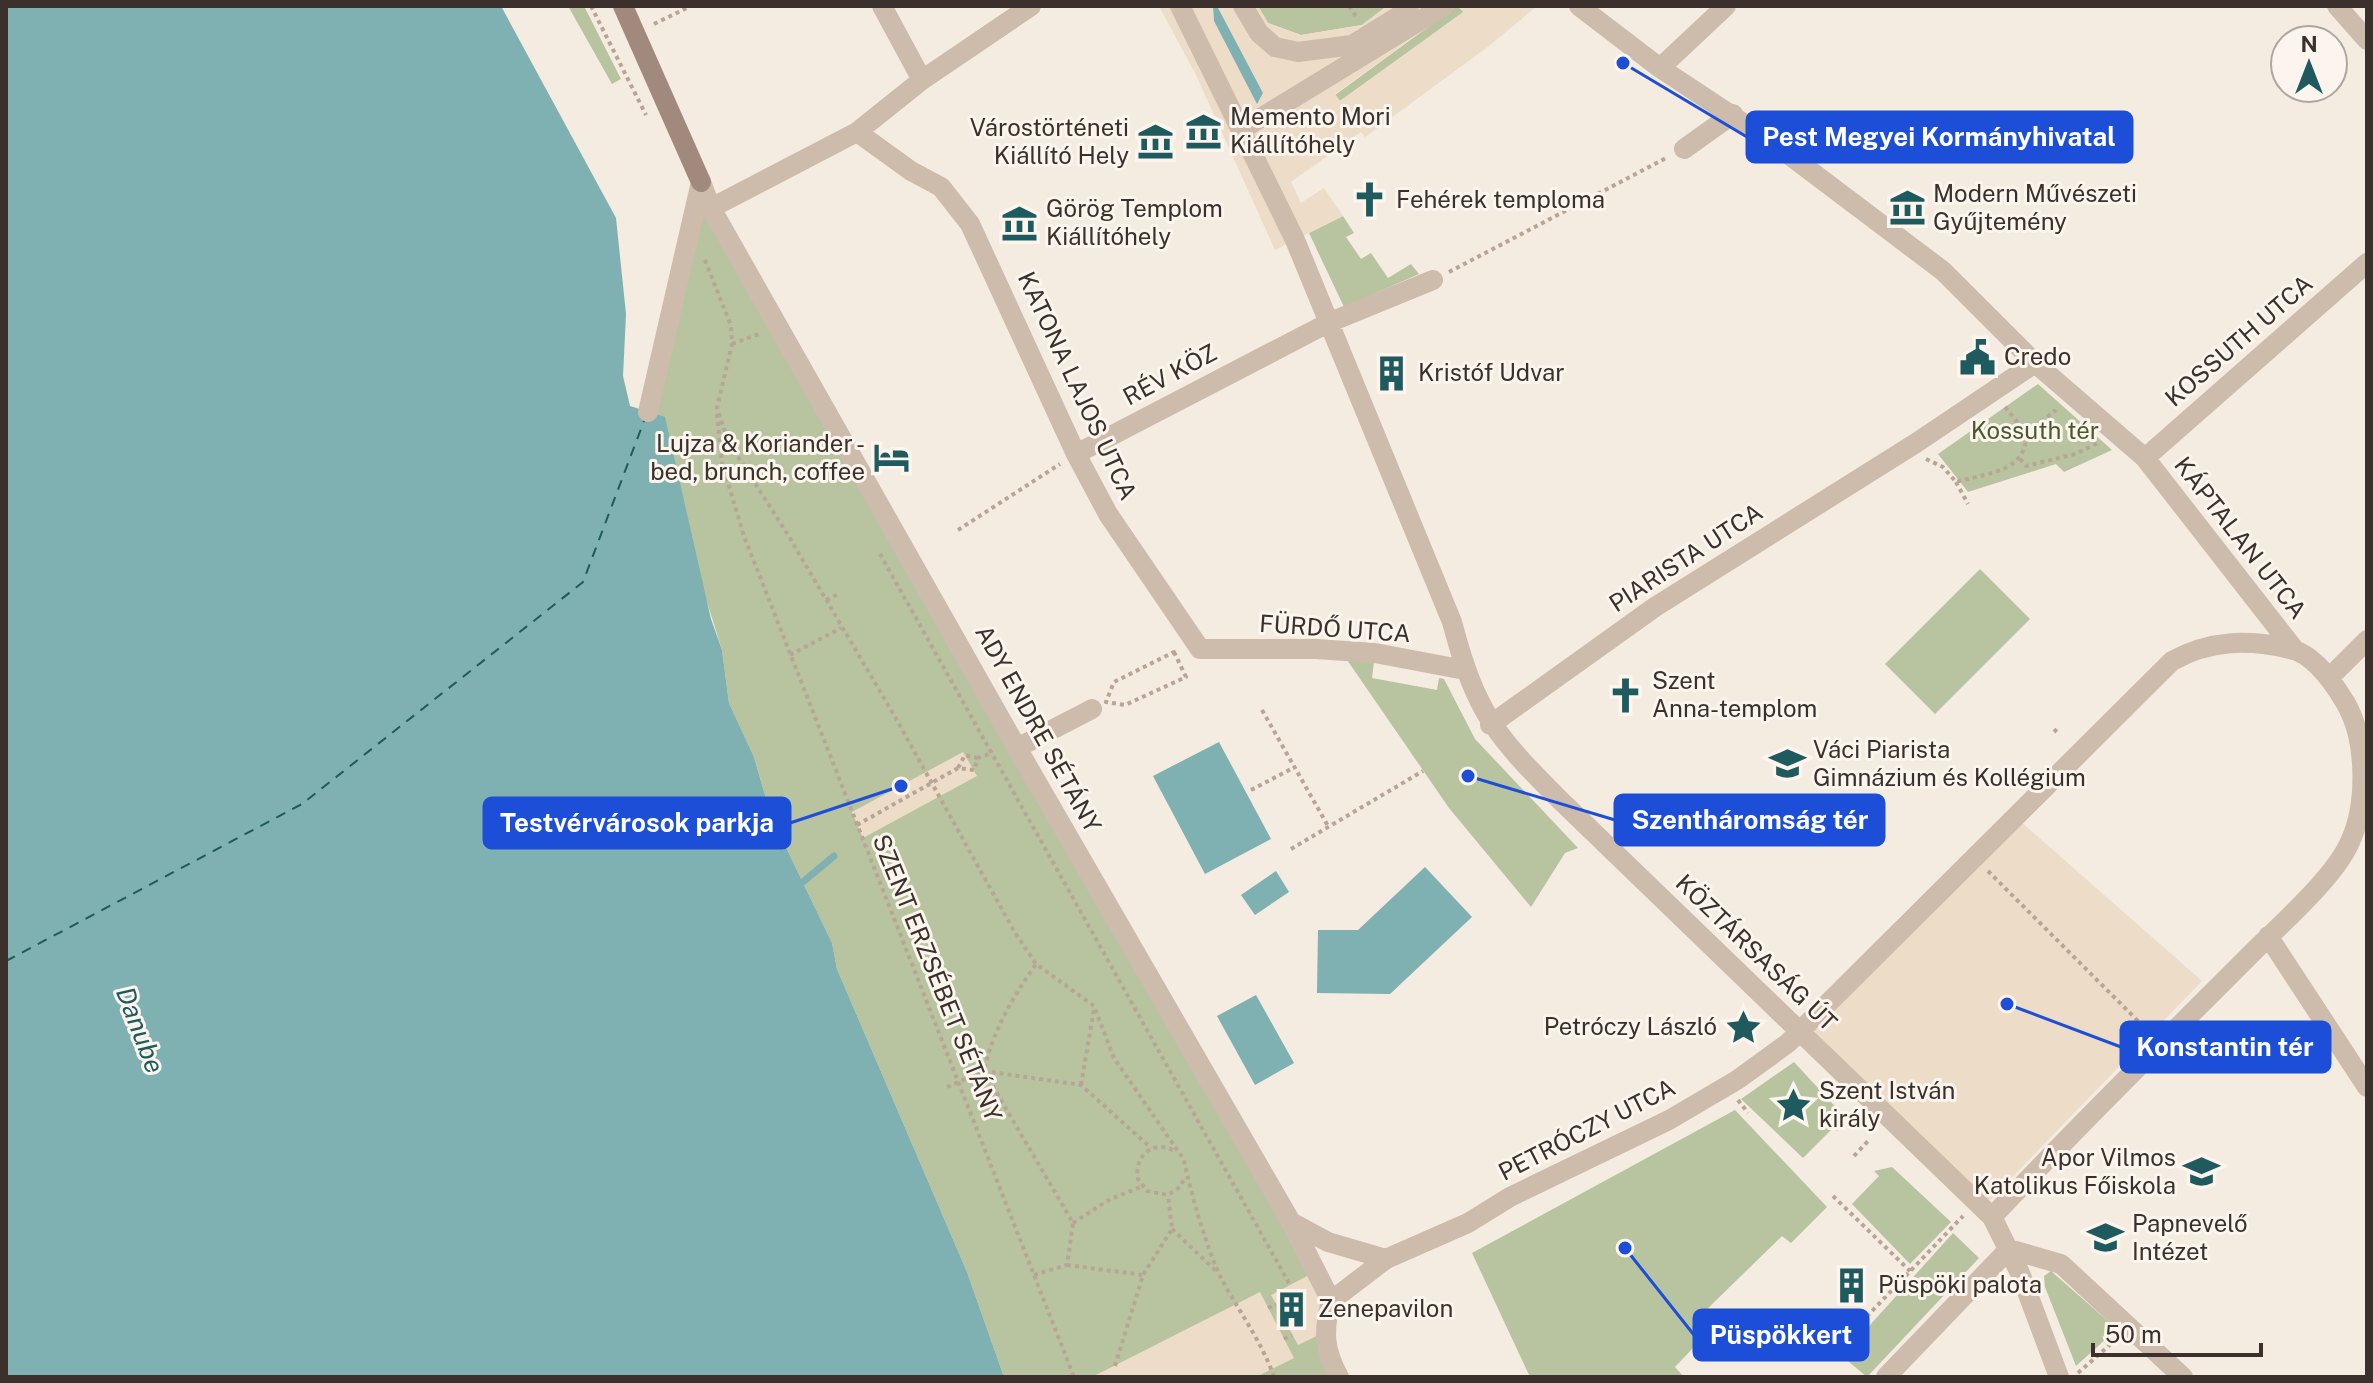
<svg xmlns="http://www.w3.org/2000/svg" width="2373" height="1383" font-family="'Public Sans',sans-serif">
<style>
.green{fill:#b8c4a0}
.plaza{fill:#ecdcc8}
.water{fill:#7fb0b2}
.lines{fill:none;stroke-linecap:round;stroke-linejoin:round}
.stream{stroke:#7fb0b2;stroke-width:7}
.ferry{stroke:#1f5a5e;stroke-width:2;stroke-dasharray:10 8;stroke-linecap:butt}
.path{stroke:#b9a596;stroke-width:4;stroke-dasharray:4 4;stroke-linecap:butt}
.street{stroke:#cdbbac;stroke-width:20}
.secondary{stroke:#a18a7d;stroke-width:20}
.labels{text-anchor:middle;stroke-width:6;stroke-linejoin:round;paint-order:stroke}
.poi-label{font-size:24px;fill:#3b302b;stroke:#fbf5ee;text-anchor:start}
.street-label{font-size:24px;fill:#3b302b;stroke:#fbf5ee}
.park-label{font-size:24px;fill:#4a5a2e;stroke:#fbf5ee}
.water-label{font-size:26px;font-style:italic;fill:#1f5a5e;stroke:#fbf5ee}
.leader{fill:none;stroke:#1d4ed8;stroke-width:3}
.callout-dot{fill:#1d4ed8;stroke:#fbf5ee;stroke-width:3}
.callout{fill:#1d4ed8;stroke:#1d4ed8;stroke-width:3}
.callout-label{font-size:26px;text-anchor:middle;font-weight:bold;fill:#fff}
</style>
<rect width="100%" height="100%" fill="#f4ebe1"/>
<path class="green" d="M568,6h16l37,73 -9,5z
M1258,6h129l-25,19 -61,10 -33,-12z
M1457,6l7,6 -124,89 -5,-6z
M701,182l590,1040 48,155h-335l-37,-105 -130,-303 -5,-26 -61,-127 -17,-59 -25,-54 -7,-53 -74,-238z
M1343,216l11,17 -8,4 15,22 10,-6 17,25 23,-14 8,10 -75,33 -35,-74z
M2038,384l74,66 -48,22 -8,-8 -88,28 -30,-38z
M1980,569l50,50 -95,95 -50,-50z
M1375,653l-3,25 65,12 2,-12 5,1 31,60 103,109 -13,5 -34,54 -82,-99 -104,-151z
M1794,1062l48,52 -5,17 -4,-3 -30,30 -62,-59z
M1735,1110l92,97 -36,36 -9,-7 -82,80 11,13 -36,38 9,10h-154l-58,-124z
M1892,1167l59,55 -41,42 -58,-60 27,-28 -5,-5z
M1953,1233l26,25 -112,119 -25,-21z
M2051,1271l66,58 -41,37 -31,-79 -1,-11z"/>
<path class="plaza" d="M1159,6h54l1,15 43,82 6,-10 -46,-87h41l10,17 33,12 61,-10 25,-19h70l-122,88 5,7 123,-89 -3,-6h77l-48,40 -124,91 -4,-5 -70,50 10,21 23,-15 19,28 -68,34 -79,-175z
M963,752l14,24 -114,62 -11,-26z
M2020,821l182,160 -214,221 -178,-175z
M1315,1272l16,29 -8,32 -25,12 -27,-50z
M1260,1292l34,66 -38,19h-164z"/>
<path class="water" d="M6,6h495l115,212 10,96 -3,62 7,30 35,11 46,202 11,31 7,53 25,54 17,59 61,127 5,26 130,303 37,105h-998z
M1213,6h4l46,87 -6,11 -43,-83z
M1219,742l52,97 -66,35 -52,-98z
M1425,867l47,50 -82,77 -73,-1 1,-63h40z
M1276,871l13,21 -34,23 -14,-20z
M1256,995l38,68 -39,22 -38,-69z"/>
<g class="lines">
<path class="stream" d="M804,881l30,-25"/>
<path class="ferry" d="M6,961l296,-157 281,-222 61,-161"/>
<path class="path" d="M591,6l55,109
M1349,6l9,13
M654,24l37,-18
M705,260l26,66 1,18 -15,64 11,33 60,94 106,180 120,216 22,33 58,42 20,52 70,102c5,27 24,93 37,118 17,32 41,64 53,99
M1449,272l219,-115
M732,344l27,-10
M2005,407l21,26
M717,414l5,49 22,73 330,841
M1926,459l17,8 13,15c31,-9 72,-10 70,-49l30,-23
M2020,459l6,7 49,-12 23,-11
M1956,482l12,22
M958,530l102,-66
M880,554l410,731
M826,600l11,-5
M1174,652l12,25 -61,28 -19,-3 8,-20z
M790,655l51,-27
M1262,710l66,116
M2054,732l4,-4
M978,758l-13,-3 -7,13 16,2 4,-12 14,-5
M1251,790l44,-23
M857,825l101,-57
M1291,849l132,-78
M1988,871l157,157
M1081,1085l13,-76
M947,1087l37,-16 97,14 70,63
M1738,1100l10,13
M1173,1150c-22,-10 -39,7 -35,29l9,12 21,4 12,-8 5,-10
M1854,1156l14,-15
M1833,1196l77,75
M1073,1223l37,-24 31,-12
M1172,1229l45,43
M1067,1265l76,10
M1034,1275l33,-10 6,-42 -89,-152c9,-41 29,-74 52,-107
M1268,1308l8,-4
M1284,1339l8,-4
M1828,1357l135,-141
M1115,1366l28,-91 29,-46 -4,-34
M2078,1373l35,-31"/>
<path class="street" d="M882,6l40,74
M1180,6l115,234 157,382c24,91 43,113 108,178l432,417 28,56 39,104
M1243,6l16,27 16,14 23,5 54,-7 55,-34 2,-5
M1579,6l81,62 112,74 171,129 92,92 110,95 149,191
M2337,6l30,34
M1660,68l66,-62
M1241,130l203,-124
M857,132l54,39 30,16 29,37 106,230 32,60 92,135h116l59,4 90,17
M1684,149l49,-35
M701,182l10,26 306,540 274,474 40,79
M711,208l146,-76 65,-52 109,-74
M648,412l53,-230
M1076,454l252,-131 105,-43
M2145,458l222,-195
M2330,677l37,-37
M1490,725l165,-118 261,-164 119,-80
M1017,748l75,-39
M2268,936l99,151
M1291,1222l37,20 58,17
M1331,1301l55,-42 82,-36 42,-26 159,-77 68,-40 51,-37 384,-382c38,-21 76,-22 118,-12 24,5 43,33 55,53 22,37 23,103 4,142 -17,37 -76,87 -105,117 -85,85 -170,169 -252,256
M1331,1301c-8,30 -7,49 8,76
M1886,1377l123,-128 52,15 122,113"/>
<path class="secondary" d="M623,6l78,176"/>
</g>
<defs>
<symbol id="museum-bare" viewBox="-9 -9 18 18"><path d="M0-6L6-3V-2H-6V-3ZM-5-1h2V3h-2ZM-1-1h2V3h-2ZM3-1h2V3H3ZM-6 4H6V6H-6Z" fill="#1f5a5e" stroke="#fbf5ee" stroke-width="2.5" paint-order="stroke"/></symbol>
<symbol id="church-bare" viewBox="-9 -9 18 18"><path d="M-1.2-6h2.4v3.5h3.3v2.4h-3.3V6h-2.4V-.1h-3.3v-2.4h3.3Z" fill="#1f5a5e" stroke="#fbf5ee" stroke-width="2.5" paint-order="stroke"/></symbol>
<symbol id="civic-bare" viewBox="-9 -9 18 18"><path d="M-.6-6.5H3V-4.5H.6V-3L4-1V1h2V6H-6V1h2V-1L-.6-3ZM-1.2 2.5V6h2.4V2.5Z" fill="#1f5a5e" stroke="#fbf5ee" stroke-width="2.5" paint-order="stroke"/></symbol>
<symbol id="building-bare" viewBox="-9 -9 18 18"><path d="M-4-6H4V6H1V3H-1V6H-4ZM-2.5-4.3h1.7v1.8h-1.7ZM.8-4.3h1.7v1.8H.8ZM-2.5-1h1.7V.8h-1.7ZM.8-1h1.7V.8H.8Z" fill="#1f5a5e" stroke="#fbf5ee" stroke-width="2.5" paint-order="stroke"/></symbol>
<symbol id="hotel-bare" viewBox="-9 -9 18 18"><path d="M-6-4.5h1.5V1H6V5H4.5V3h-9V5H-6ZM-4 0a1.8 1.8 0 1 1 3.6 0ZM.5 0V-2.5h3Q6-2.5 6 0Z" fill="#1f5a5e" stroke="#fbf5ee" stroke-width="2.5" paint-order="stroke"/></symbol>
<symbol id="school-bare" viewBox="-9 -9 18 18"><path d="M0-5L7-2L0 1L-7-2ZM-4 1L0 2.5L4 1V4Q0 6-4 4Z" fill="#1f5a5e" stroke="#fbf5ee" stroke-width="2.5" paint-order="stroke"/></symbol>
<symbol id="sight-bare" viewBox="-9 -9 18 18"><path d="M0-6L1.8-2.2L6-1.7L2.9 1.2L3.7 5.4L0 3.3L-3.7 5.4L-2.9 1.2L-6-1.7L-1.8-2.2Z" fill="#1f5a5e" stroke="#fbf5ee" stroke-width="2.5" paint-order="stroke"/></symbol>
<symbol id="university-bare" viewBox="-9 -9 18 18"><path d="M0-5L7-2L0 1L-7-2ZM-4 1L0 2.5L4 1V4Q0 6-4 4Z" fill="#1f5a5e" stroke="#fbf5ee" stroke-width="2.5" paint-order="stroke"/></symbol>
</defs>
<g fill-rule="evenodd">
<use href="#museum-bare" x="1178" y="106" width="51" height="51"/>
<use href="#museum-bare" x="1130" y="116" width="51" height="51"/>
<use href="#church-bare" x="1344" y="174" width="51" height="51"/>
<use href="#museum-bare" x="1882" y="182" width="51" height="51"/>
<use href="#museum-bare" x="994" y="198" width="51" height="51"/>
<use href="#civic-bare" x="1952" y="332" width="51" height="51"/>
<use href="#building-bare" x="1366" y="348" width="51" height="51"/>
<use href="#hotel-bare" x="866" y="432" width="51" height="51"/>
<use href="#church-bare" x="1600" y="670" width="51" height="51"/>
<use href="#school-bare" x="1762" y="738" width="51" height="51"/>
<use href="#sight-bare" x="1718" y="1002" width="51" height="51"/>
<use href="#sight-bare" x="1768" y="1080" width="51" height="51"/>
<use href="#university-bare" x="2176" y="1146" width="51" height="51"/>
<use href="#school-bare" x="2080" y="1212" width="51" height="51"/>
<use href="#building-bare" x="1826" y="1260" width="51" height="51"/>
<use href="#building-bare" x="1266" y="1284" width="51" height="51"/>
</g>
<g class="labels">
<g class="poi-label">
<text x="1230" y="125">Memento Mori<tspan x="1230" dy="28">Kiállítóhely</tspan></text>
<text x="1129" y="136" text-anchor="end">Várostörténeti<tspan x="1129" dy="28">Kiállító Hely</tspan></text>
<text x="1933" y="202">Modern Művészeti<tspan x="1933" dy="28">Gyűjtemény</tspan></text>
<text x="1396" y="208">Fehérek temploma</text>
<text x="1046" y="217">Görög Templom<tspan x="1046" dy="28">Kiállítóhely</tspan></text>
<text x="2004" y="365">Credo</text>
<text x="1418" y="381">Kristóf Udvar</text>
<text x="865" y="452" text-anchor="end">Lujza &amp; Koriander -<tspan x="865" dy="28">bed, brunch, coffee</tspan></text>
<text x="1652" y="689">Szent<tspan x="1652" dy="28">Anna-templom</tspan></text>
<text x="1813" y="758">Váci Piarista<tspan x="1813" dy="28">Gimnázium és Kollégium</tspan></text>
<text x="1717" y="1035" text-anchor="end">Petróczy László</text>
<text x="1819" y="1099">Szent István<tspan x="1819" dy="28">király</tspan></text>
<text x="2176" y="1166" text-anchor="end">Apor Vilmos<tspan x="2176" dy="28">Katolikus Főiskola</tspan></text>
<text x="2132" y="1232">Papnevelő<tspan x="2132" dy="28">Intézet</tspan></text>
<text x="1878" y="1293">Püspöki palota</text>
<text x="1318" y="1317">Zenepavilon</text>
</g>
<g class="street-label">
<text transform="translate(2239 341) rotate(-41)" y="8">KOSSUTH UTCA</text>
<text transform="translate(1170 375) rotate(-28)" y="8">RÉV KÖZ</text>
<text transform="translate(1077 386) rotate(65)" y="8">KATONA LAJOS UTCA</text>
<text transform="translate(2240 538) rotate(52)" y="8">KÁPTALAN UTCA</text>
<text transform="translate(1686 558) rotate(-33)" y="8">PIARISTA UTCA</text>
<text transform="translate(1335 629) rotate(4)" y="8">FÜRDŐ UTCA</text>
<text transform="translate(1038 729) rotate(61)" y="8">ADY ENDRE SÉTÁNY</text>
<text transform="translate(1756 953) rotate(44)" y="8">KÖZTÁRSASÁG ÚT</text>
<text transform="translate(937 978) rotate(68)" y="8">SZENT ERZSÉBET SÉTÁNY</text>
<text transform="translate(1587 1130) rotate(-27)" y="8">PETRÓCZY UTCA</text>
</g>
<g class="park-label">
<text x="2035" y="439">Kossuth tér</text>
</g>
<g class="water-label">
<text transform="translate(140 1030) rotate(69)" y="9">Danube</text>
</g>
</g>
<path class="leader" d="M1623 63L1747 137M1468 776L1615 820M901 786L790 823M2007 1004L2121 1047M1625 1248L1694 1335"/>
<g class="callout-dot">
<circle cx="1623" cy="63" r="8"/>
<circle cx="1468" cy="776" r="8"/>
<circle cx="901" cy="786" r="8"/>
<circle cx="2007" cy="1004" r="8"/>
<circle cx="1625" cy="1248" r="8"/>
</g>
<g class="callout">
<rect x="1747" y="112" width="385" height="50" rx="8"/>
<rect x="1615" y="795" width="269" height="50" rx="8"/>
<rect x="484" y="798" width="306" height="50" rx="8"/>
<rect x="2121" y="1022" width="209" height="50" rx="8"/>
<rect x="1694" y="1310" width="174" height="50" rx="8"/>
</g>
<g class="callout-label">
<text x="1939" y="146">Pest Megyei Kormányhivatal</text>
<text x="1750" y="829">Szentháromság tér</text>
<text x="637" y="832">Testvérvárosok parkja</text>
<text x="2225" y="1056">Konstantin tér</text>
<text x="1781" y="1344">Püspökkert</text>
</g>
<rect width="2373" height="1383" fill="none" stroke="#3b302b" stroke-width="16"/>
<g transform="translate(2309 64)"><circle r="38" fill="#fbf5ee" stroke="#aea6a0" stroke-width="2"/>
<path d="M0-6L14 30L0 20L-14 30Z" fill="#1f5a5e"/>
<text y="-12" font-size="22" font-weight="bold" text-anchor="middle" fill="#3b302b">N</text>
</g>
<path d="M2093 1343v12h168v-12" fill="none" stroke="#3b302b" stroke-width="4"/>
<text x="2105" y="1343" font-size="24" fill="#3b302b" stroke="#fbf5ee" stroke-width="6" paint-order="stroke">50 m</text>
</svg>
